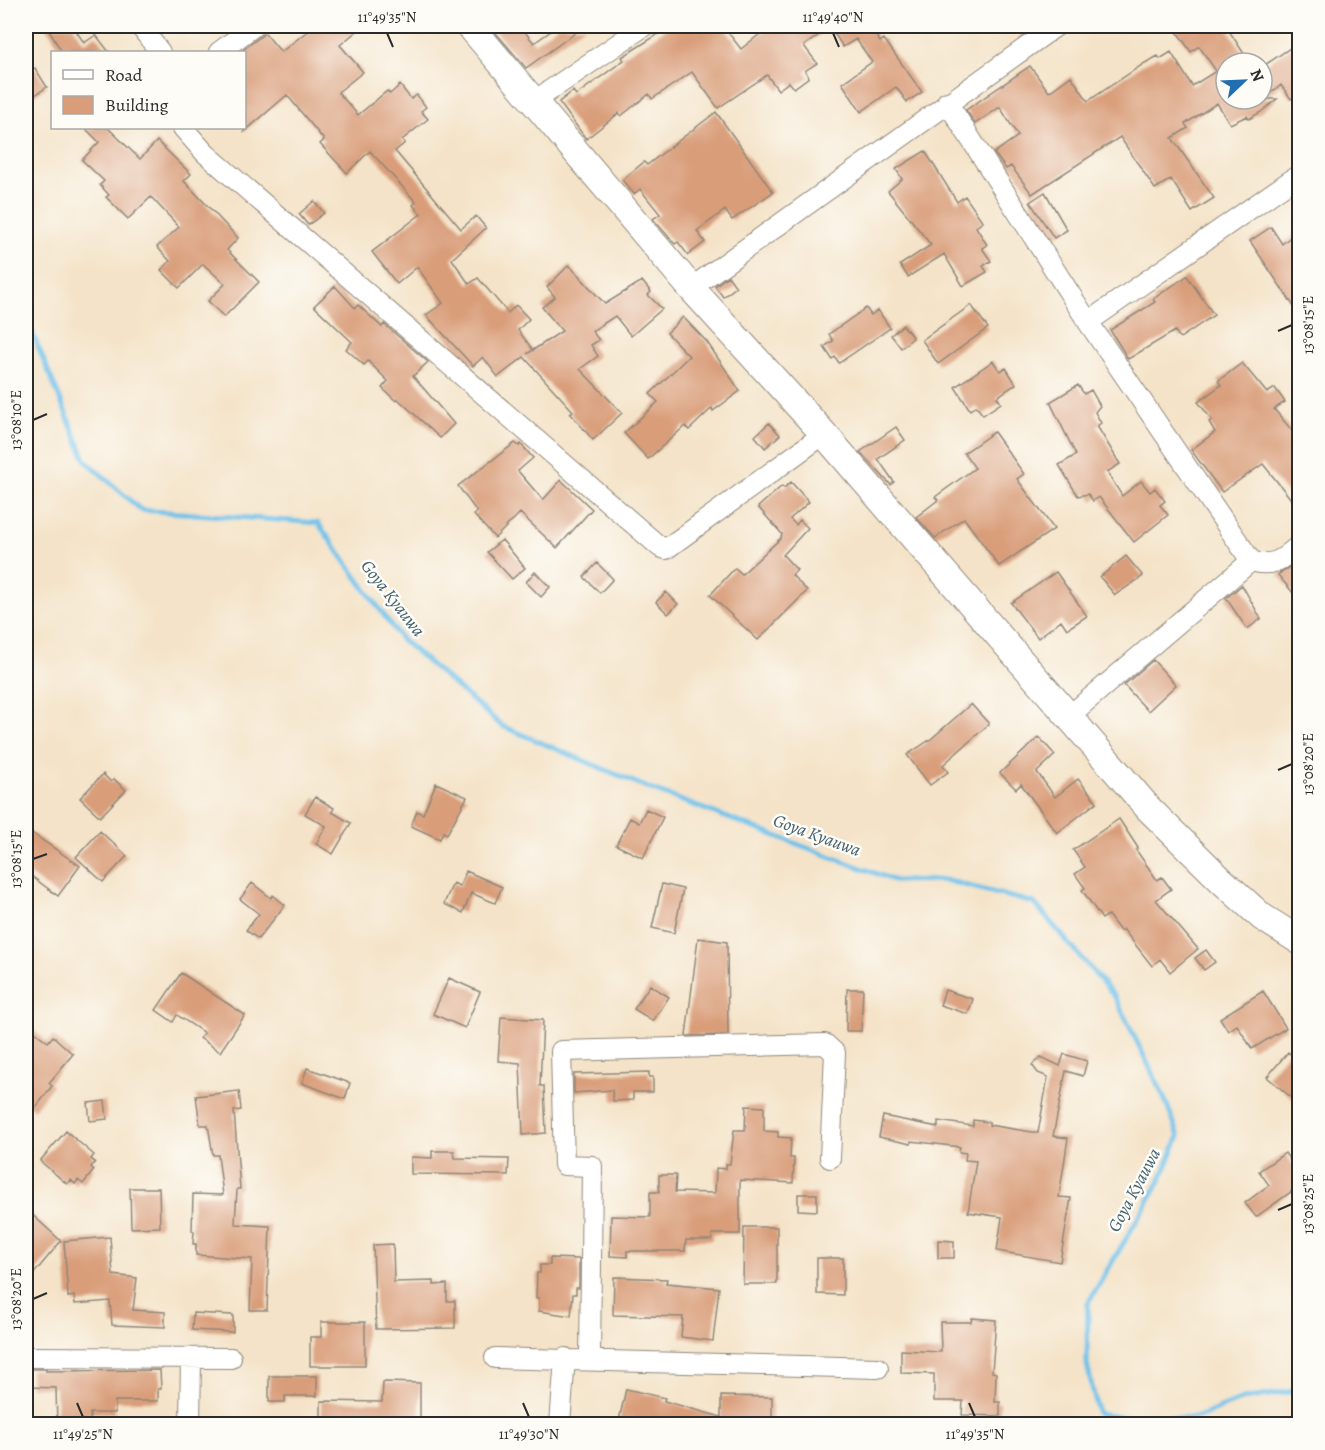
<svg xmlns="http://www.w3.org/2000/svg" width="1325" height="1450" font-family="Alegreya,serif">
<style>
.lines{fill:none;stroke-linecap:round;stroke-linejoin:round}
.stream{stroke:#6ec1ea;stroke-width:5}
.building{fill:#d99d79}
.street-casing{stroke:#90877a;stroke-width:22}
.secondary-casing{stroke:#90877a;stroke-width:29}
.street{stroke:#fff;stroke-width:20}
.secondary{stroke:#fff;stroke-width:27}
.ticks{fill:none;stroke:#2b2b2b;stroke-width:2}
.labels{text-anchor:middle;stroke-width:5;stroke-linejoin:round;paint-order:stroke}
.water-label{font-size:18px;font-style:italic;fill:#42606e;stroke:#fdfcf7}
.neatline{fill:none;stroke:#2b2b2b;stroke-width:2}
.ticks-label{font-size:15px;text-anchor:middle;fill:#2b2b2b}
</style>
<rect width="100%" height="100%" fill="#fdfcf7"/>
<filter id="ink" filterUnits="userSpaceOnUse"><feTurbulence type="fractalNoise" baseFrequency=".0167" numOctaves="2"/><feDisplacementMap in="SourceGraphic" scale="12" xChannelSelector="R" yChannelSelector="G"/><feConvolveMatrix kernelMatrix="1 2 1 2 8 2 1 2 1" color-interpolation-filters="sRGB"/></filter>
<filter id="wash" filterUnits="userSpaceOnUse"><feTurbulence type="fractalNoise" baseFrequency=".008" numOctaves="4" result="noise"/><feDisplacementMap in="SourceGraphic" scale="24" xChannelSelector="R" yChannelSelector="G"/><feGaussianBlur stdDeviation="1.35" result="paint"/><feColorMatrix in="noise" values="0 0 0 0 0 0 0 0 0 0 0 0 0 0 0 0 0 1.4 0 .05"/><feComposite in="paint" operator="in"/></filter>
<g filter="url(#wash)">
<rect width="100%" height="100%" fill="#f4e3c8"/>
<g class="lines">
<path class="stream" d="M26,318l60,143 55,49 177,13 83,116 101,87 151,64 243,91 49,-1 89,23 81,94 48,98 16,41 -19,45 -72,122 -1,61 11,50 37,5 63,-2 45,-18 57,-9"/>
</g>
<g id="blocks">
<path class="building" d="M46,26h27l11,17 12,-8 13,17h-47z
M314,26h49l-23,19 23,27 -25,20 20,23 29,-24 3,3 10,-9 11,14 6,-4 9,12 -5,4 7,8 -26,21 3,3 -10,8 66,78 15,-13 10,12 -34,31 17,25 9,-6 30,35 8,-8 13,14 -11,11 15,20 -6,4 35,-23 -20,-24 13,-10 -8,-10 22,-22 36,39 37,-23 9,11 -3,3 14,14 -31,27 -16,-20 -23,15 7,9 -8,5 7,11 -18,13 42,44 -29,27 -23,-27 3,-2 -49,-54 -26,20 -15,-20 -10,9 -47,-51 17,-12 -26,-36 -20,17 -25,-32 49,-38 -8,-9 3,-3 -46,-51 -23,22 -27,-29 4,-4 -37,-45 -43,37v-83l21,-16 16,19z
M490,26h30l14,17 24,-17h27l-59,42z
M671,26h52l18,23 29,-23h105l-4,2 9,14 4,-3 38,53 -15,10 -11,-15 -35,25 -19,-29 30,-21 -16,-23 -13,8 -13,-20 -26,19 13,17 -12,8 4,6 -15,11 -5,-6 -11,8 -11,-15 -49,33 -26,-36 -40,27 -3,-5 -28,22 -2,-3 -33,26 -27,-37 14,-11 3,4 48,-35 -2,-3z
M1173,26h53l24,37h-24v36h36v-32l37,-25v51l-8,6 -10,-14 -18,14h14l-16,13 -12,7 -2,-3 -17,8 -13,-21 -32,21 3,4 -16,10 42,60 -22,14 -21,-33 -16,10 -35,-52 -88,57 -21,-28 -5,3 -12,-16 24,-17 -18,-29 -25,17 -9,-14 64,-44 19,26 22,-16 17,25 57,-38 13,-7 2,3 11,-7 21,34 24,-15 -17,-25 -8,6z
M35,68l12,19 -21,14v-27z
M716,112l57,80 -41,28 -7,-10 -28,21 8,11 -17,13 -10,-13 -3,2 -22,-25 7,-5 -20,-25 -6,5 -12,-14 22,-18 3,3z
M85,128h23l32,31 17,-18 34,33 -7,7 54,57 -11,12 32,32 -35,35 -16,-16 17,-17 -22,-20 -24,24 -18,-18 9,-9 -13,-14 22,-20 -28,-30 -23,22 -22,-22 3,-2 -9,-10 4,-4 -22,-21 17,-18z
M925,151l32,51 8,-6 18,26 -7,5 11,18 -5,3 9,13 -8,5 4,6 -24,14 -19,-32 -36,23 -8,-12 31,-20 -43,-54 14,-12 -6,-10z
M1045,192l22,38 -13,8 -24,-36z
M314,201l10,12 -16,12 -9,-11z
M1271,227l11,17 17,-14v84l-49,-73z
M728,276l8,11 -13,10 -8,-11z
M1187,276l27,39 -34,23 -5,-7 -47,28 -18,-29 45,-28 -2,-3z
M335,286l20,22 3,-3 24,22 2,-3 44,38 -15,14 41,48 -14,14 -42,-39 -2,2 -14,-13 6,-7 -20,-20 -4,4 -18,-16 6,-7 -38,-36z
M971,305l17,23 -50,36 -16,-24z
M866,308l5,7 7,-5 12,18 -51,35 -4,-6 -3,2 -8,-12 9,-6 -4,-7z
M683,317l24,25 33,49 -27,20 -1,-3 -23,22 -4,-4 -37,33 -24,-26 34,-31 -8,-8 39,-38 -22,-23z
M903,325l10,13 -12,10 -10,-13z
M993,361l7,10 6,-3 10,16 -19,13 4,6 -18,12 -7,-9 -6,4 -15,-23z
M1242,363l25,30 8,-5 10,14 -11,7 25,30v70l-36,-45 -41,28 -31,-42 24,-18 -6,-10 3,-2 -14,-18 23,-17 -3,-4z
M1078,385l6,9 7,-4 9,16 -5,6 6,11 -4,3 23,38 -13,8 15,24 19,-15 9,11 5,-4 10,13 -5,4 8,10 -34,27 -35,-45 -6,4 -5,-7 -10,2 -19,-31 17,-10 -26,-53z
M769,423l11,12 -15,13 -10,-12z
M896,427l9,13 -27,19 16,23 -3,3 -31,-33z
M994,432l30,42 -7,5 37,50 -55,37 -35,-48 -29,20 -19,-21 22,-17 -3,-3 40,-29 -11,-15z
M515,443l4,3 2,-2 12,14 -15,13 25,29 18,-20 31,29 -35,39 -37,-35 -25,25 -21,-23 3,-3 -19,-26z
M791,482l18,20 -19,17 6,6 4,-5 8,8 -25,27 14,15 -5,5 15,16 -49,49 -48,-45 25,-27 7,6 39,-36 1,-4 -24,-27 24,-21 2,2z
M502,540l23,28 -13,11 -25,-27z
M1126,556l17,20 -28,19 -15,-18z
M1299,560v40l-21,-25z
M597,563l16,16 -13,14 -16,-16z
M535,572l15,15 -9,10 -15,-15z
M1056,572l31,44 -20,13 -6,-9 -23,18 -27,-35z
M1242,585l19,34 -14,10 -21,-31z
M666,592l12,12 -10,10 -12,-12z
M1153,660l23,25 -28,26 -24,-26z
M971,704l18,20 -46,41 5,7 -18,13 -23,-30 24,-16z
M1039,737l16,18 -18,17 18,25 23,-18 19,23 -40,31 -36,-49 -5,5 -16,-16z
M103,774l8,8 3,-3 12,11 -26,27 -20,-19z
M436,783l31,14 -20,37 -4,-2 -3,7 -29,-13 6,-15 6,3z
M315,797l19,11 -2,4 19,11 -18,31 -17,-10 10,-18 -21,-12z
M646,809l17,8 -20,41 -27,-13 14,-27 9,5z
M1119,819l19,29 -2,2 21,30 5,-3 9,12 -15,11 42,49 -28,23 -10,-13 -8,7 -29,-37 -3,2 -12,-16 -6,4 -20,-29 3,-2 -10,-14 10,-7 -12,-17z
M26,829l54,37 -22,30 -32,-24z
M100,831l27,25 -24,26 -27,-25z
M466,871l36,16 -7,16 -24,-10 -8,20 -19,-9 9,-21 7,3z
M252,883l19,15 2,-3 12,10 -27,34 -12,-9 13,-16 -19,-15z
M662,884l21,5 -9,44 -22,-5z
M698,938l29,4 1,93 -42,1z
M1206,950l9,12 -11,8 -9,-12z
M181,973l64,42 -25,37 -20,-14 4,-5 -27,-18 -4,7 -17,-12z
M449,978l31,14 -15,36 -32,-14z
M650,985l19,12 -16,24 -19,-12z
M847,989h16l-2,42h-15z
M945,990l28,9 -5,15 -28,-9z
M1263,991l23,37 -34,21 -15,-24 -9,6 -8,-13z
M501,1017l42,3 -3,66h4l2,47 -23,2 -3,-72 -22,-2z
M31,1029l17,13 5,-6 20,18 -24,29 3,3 -18,24 -8,-7v-67z
M1288,1052l11,10v30l-6,7 -26,-22z
M1064,1054l23,7 -4,15 -17,-5 -13,65 15,2 -9,59 12,1 -11,64 -63,-11 5,-34 -34,-5 8,-51 -11,-1 1,-7 -7,-1 1,-5 -49,-6v3l-32,-7 4,-21 55,11v-6l35,5v-6l16,2v3l49,8 10,-56 -10,-4 -6,-8 9,-8 19,9z
M307,1068l43,15 -5,16 -43,-16z
M649,1072v5h4v15h-20v8l-20,1 -1,-11 -38,3v-19z
M239,1091l2,19 -7,1 6,78h-3l-2,35 35,2 -3,84h-17l2,-51 -56,-4v-11h-3l1,-13h-2l1,-37 30,1 -5,-40h-5l-5,-30h-8l-4,-29z
M105,1101l2,18 -17,2 -2,-18z
M746,1106l18,1v24l14,1v5l13,1 -1,20h4l-1,25 -53,-3v54h-28v6h-26l-1,11h-58v6l-17,-1 1,-40 39,1v-25h9v-17h17l-1,17 40,1 1,-25 10,1v-5h4l4,-34h11z
M66,1131l28,24 -3,4 4,3 -4,5 3,3 -11,14 -5,-4 -3,4 -4,-4 -4,4 -27,-23z
M432,1151h22l1,7 54,1 -1,16 -97,-1v-17l21,1z
M1285,1153l14,20v13l-43,31 -11,-14 24,-18 -10,-14z
M130,1188h29l1,39 -29,1z
M798,1194h19v17l-19,-1z
M26,1209l35,32 -35,42z
M744,1227h33v57h-34z
M110,1237l3,38 24,3 -4,32 32,2v15l-53,-2 -2,-24 -35,3 -1,-8 -6,1 -4,-56z
M938,1240l16,1v17h-16z
M393,1244l1,38 40,-1v4l13,-1v17h8v27l-79,1 -3,-84z
M550,1258l29,1v29h-3v6h-3l-2,22 -32,-5v-13h-3l1,-25h3v-8h10z
M817,1258h26v37l-26,-1z
M614,1277l53,2 -1,4 53,5 -6,53 -32,-4 2,-20 -70,-2z
M193,1313l40,2v17l-41,-2z
M972,1318l24,2 -4,52 4,1 -1,29h5v14l-38,-1 1,-14h-29v-27l-33,-1v-23l40,2 -1,-30h31z
M321,1322h44v44h-55v-29h11z
M30,1369h16v2l114,-1 1,19h-3v12h-43v12h-25v12h-33l-1,-37 -26,-1z
M269,1376h48v20h-32v6h-16z
M383,1382l37,1v42h-99v-24l61,1z
M626,1389l39,9 -1,3 57,16v-21l51,1v28h-154z"/>
</g>
</g>
<g filter="url(#ink)">
<use href="#blocks" fill-opacity="0" stroke="#90877a" stroke-width="1.5"/>
<g class="lines">
<defs>
<path id="street" d="M140,26l20,26
M219,52l35,-26
M533,102l111,-76
M947,102l141,220 163,239c23,7 32,-2 49,-17
M183,128l22,25 455,394 6,2 158,-115
M691,288l365,-262
M1088,322l212,-148
M1068,717l183,-156
M26,1357l205,1
M495,1358l383,10
M590,1359l2,-193 -28,-1 -3,-114 264,-7 10,9 -5,105
M190,1424l1,-66
M560,1424l5,-66"/>
<path id="secondary" d="M470,26l221,262 133,146 325,375 72,71 41,37 38,24"/>
</defs>
<use href="#street" class="street-casing"/>
<use href="#secondary" class="secondary-casing"/>
<use href="#street" class="street"/>
<use href="#secondary" class="secondary"/>
</g>
</g>
<path class="ticks" d="M387,33l6,14M833,33l6,14M1278,331l14,-6M33,420l14,-6M1278,770l14,-6M33,859l14,-5M1278,1210l14,-6M33,1299l14,-6M77,1403l6,14M523,1403l6,14M969,1403l6,14"/>
<g class="labels">
<g class="water-label">
<text transform="translate(393 598) rotate(52)" y="6">Goya Kyauwa</text>
<text transform="translate(817 835) rotate(20)" y="6">Goya Kyauwa</text>
<text transform="translate(1134 1190) rotate(-62)" y="6">Goya Kyauwa</text>
</g>
</g>
<rect width="1325" height="1450" fill="none" stroke="#fdfcf7" stroke-width="66"/>
<rect x="51" y="51" width="195" height="78" fill="#fdfcf7" stroke="#a9a8a5" stroke-width="1.5"/>
<rect x="63" y="70" width="30" height="9" fill="#ffffff" stroke="#a9a8a5" stroke-width="1.5"/>
<text x="105" y="81" font-size="18" fill="#2b2b2b">Road</text>
<rect x="63" y="96" width="30" height="18" fill="#d99d79" stroke="#a9a8a5" stroke-width="1.5"/>
<text x="105" y="111" font-size="18" fill="#2b2b2b">Building</text>
<g transform="translate(1244 81) rotate(67)"><circle r="28" fill="#fdfcf7" stroke="#a9a8a5" stroke-width="1.5"/>
<path d="M0-4.5L10 22L0 15L-10 22Z" fill="#1f6fb2"/>
<text y="-9" font-size="16" font-weight="bold" text-anchor="middle" fill="#2b2b2b">N</text>
</g>
<rect x="33" y="33" width="1259" height="1384" class="neatline"/>
<g class="ticks-label">
<text x="387" y="22">11°49'35"N</text>
<text x="833" y="22">11°49'40"N</text>
<text transform="translate(1308 325) rotate(-90)" y="5">13°08'15"E</text>
<text transform="translate(16 420) rotate(-90)" y="5">13°08'10"E</text>
<text transform="translate(1308 764) rotate(-90)" y="5">13°08'20"E</text>
<text transform="translate(16 859) rotate(-90)" y="5">13°08'15"E</text>
<text transform="translate(1308 1204) rotate(-90)" y="5">13°08'25"E</text>
<text transform="translate(16 1299) rotate(-90)" y="5">13°08'20"E</text>
<text x="83" y="1439">11°49'25"N</text>
<text x="529" y="1439">11°49'30"N</text>
<text x="975" y="1439">11°49'35"N</text>
</g>
</svg>
